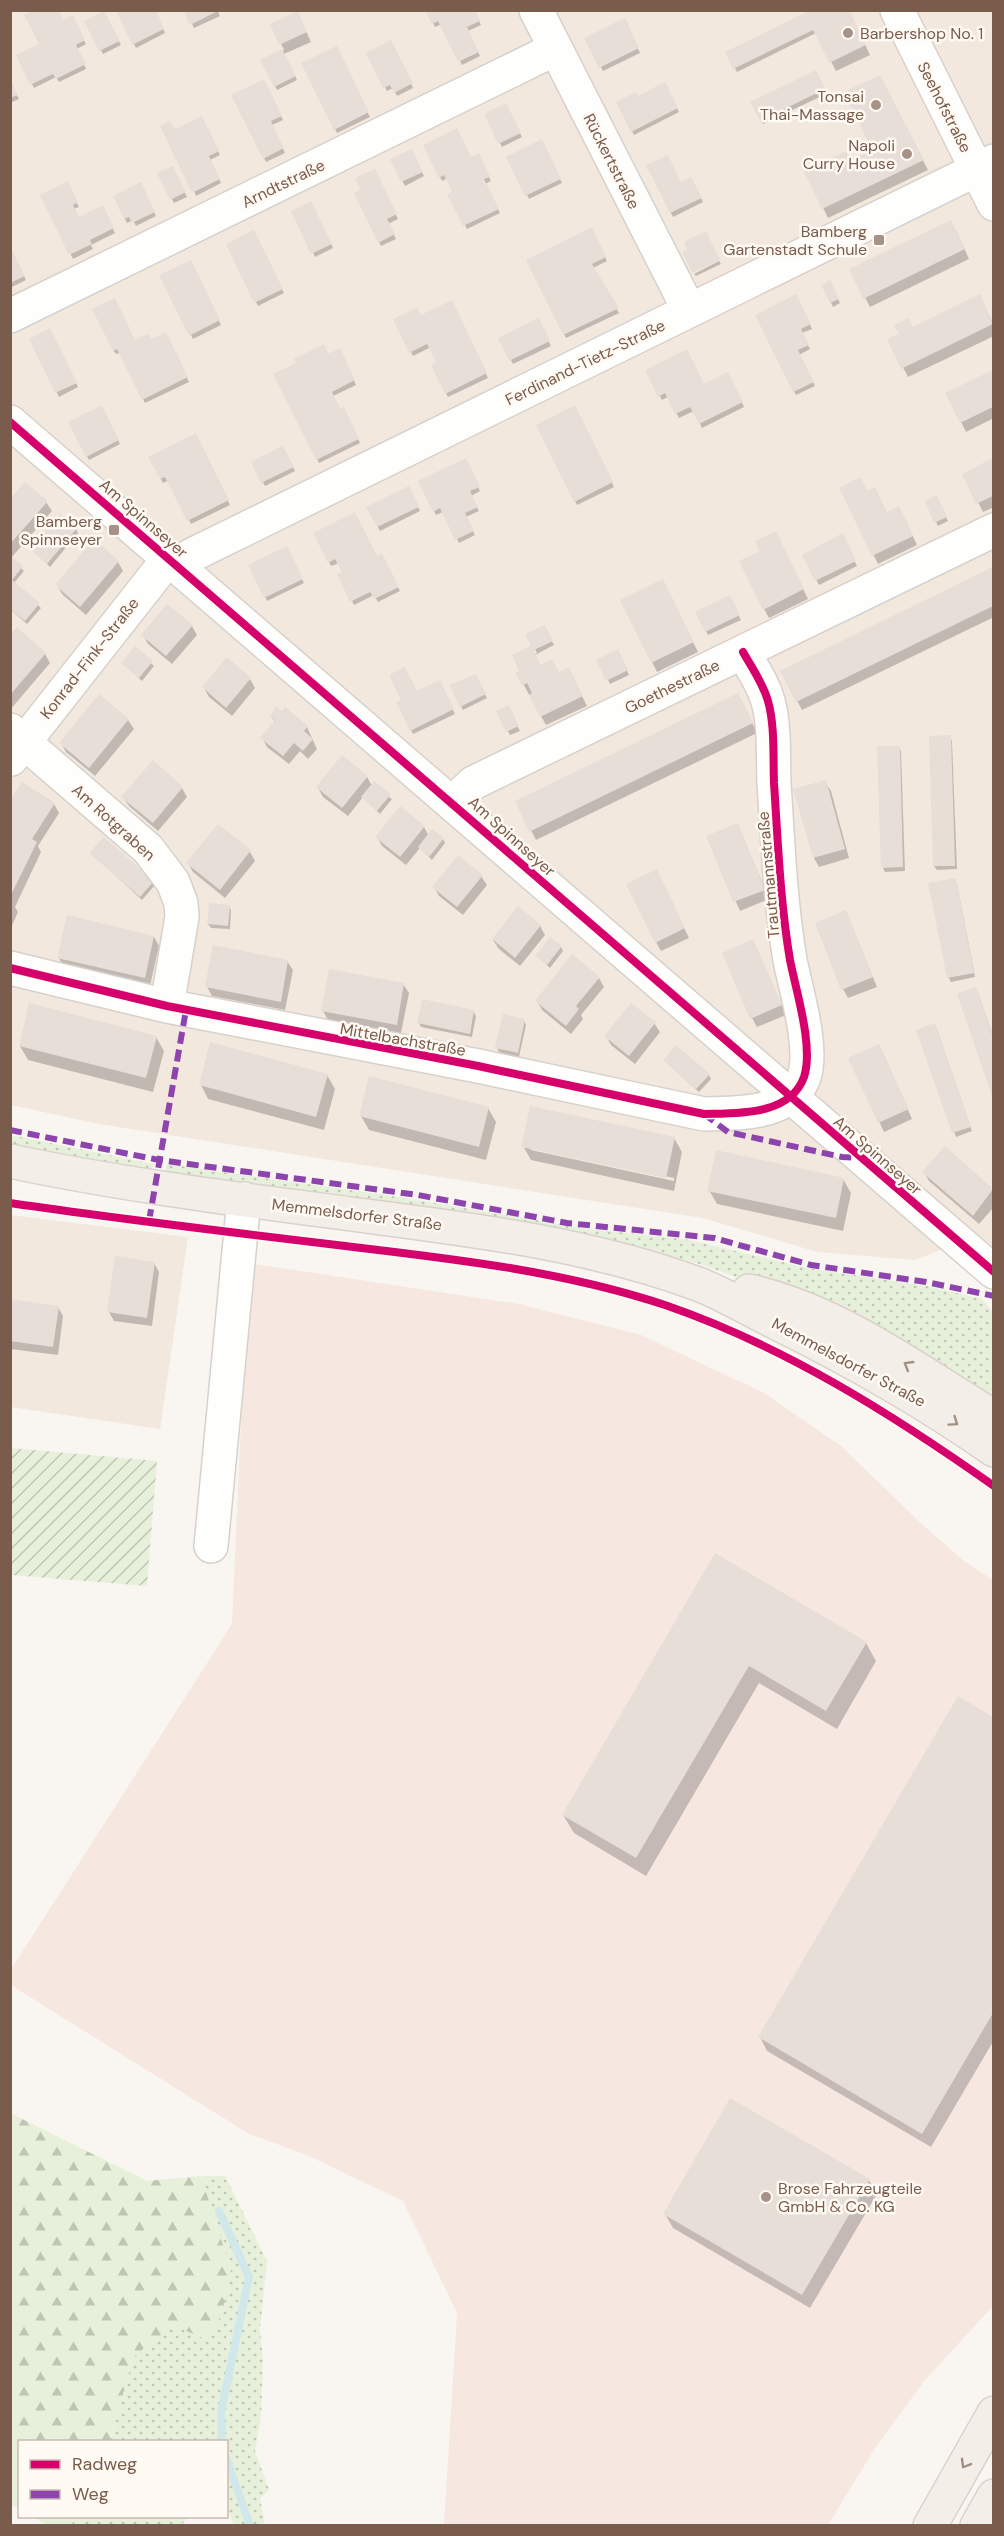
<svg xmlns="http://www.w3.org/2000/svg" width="1004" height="2536" font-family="'DM Sans',sans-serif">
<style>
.residential{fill:#f2e8de}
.commercial{fill:#f6e8e1}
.grass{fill:url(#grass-dots)}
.forest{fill:url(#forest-firs)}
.garden{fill:url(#garden-furrows)}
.shadow{fill:#0003;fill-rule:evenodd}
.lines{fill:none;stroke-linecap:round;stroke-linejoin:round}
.stream{stroke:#d0e8ea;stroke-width:8}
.building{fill:#e6ded7}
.minor-casing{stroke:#d7d1cb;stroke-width:36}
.major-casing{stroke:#dad1cc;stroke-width:36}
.minor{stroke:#fefefd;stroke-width:33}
.major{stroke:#f3eee8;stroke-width:33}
.quiet{stroke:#8e44ad;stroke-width:6;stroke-dasharray:12 6;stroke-linecap:butt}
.cycleway-casing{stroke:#fffaf3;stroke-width:11}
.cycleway{stroke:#d6006c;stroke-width:8}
.oneway{stroke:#a48f83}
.poi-dot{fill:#a69286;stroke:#fffaf3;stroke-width:2}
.labels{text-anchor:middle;stroke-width:5;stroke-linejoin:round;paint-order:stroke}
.poi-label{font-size:16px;fill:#7a5c4d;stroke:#fffaf3;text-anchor:end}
.street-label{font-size:16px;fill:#7a5c4d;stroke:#fffaf3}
</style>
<defs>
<pattern id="grass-dots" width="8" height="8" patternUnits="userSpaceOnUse" patternTransform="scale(1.5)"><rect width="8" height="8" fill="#e7f0db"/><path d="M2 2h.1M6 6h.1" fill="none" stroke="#c0c6b4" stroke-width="1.8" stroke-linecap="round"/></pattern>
<pattern id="forest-firs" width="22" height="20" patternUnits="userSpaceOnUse" patternTransform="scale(1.5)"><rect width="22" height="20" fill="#e7f0db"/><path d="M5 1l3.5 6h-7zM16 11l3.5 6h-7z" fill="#c0c6b4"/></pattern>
<pattern id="garden-furrows" width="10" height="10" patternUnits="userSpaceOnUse" patternTransform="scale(1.5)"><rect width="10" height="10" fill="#e7f0db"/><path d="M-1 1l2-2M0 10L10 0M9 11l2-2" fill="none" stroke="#c0c6b4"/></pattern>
</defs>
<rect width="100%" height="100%" fill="#f9f5f0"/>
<path class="residential" d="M11,11h982v1236l-14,-12 -64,25 -98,-8 -114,-34 -604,-94 -88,-19z
M10,1215l178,22 -28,192 -149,-22z"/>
<path class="commercial" d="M248,1263l271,41 122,31 123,58 77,53 84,81 40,35 28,18v726l-68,74 -50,68 -47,77h-384l13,-212 -54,-112 -96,-46 -58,-21 -238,-149 -1,-14 222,-347z"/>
<path class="grass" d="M11,1135l142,29 -2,6 -140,-26z
M167,1164l232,33 190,32 96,10 123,29 119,18 55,13 11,13v95l-170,-98 -120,-44 -114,-30 -99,-19 -325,-45z
M201,2176h24l42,85 -7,68 3,32 -2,55 -6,35 14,39 -9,8 5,27h-31l-7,-16 -1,-67h-116l23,-85 40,-33 58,-54z
M81,2517h108l-8,8 -103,1z"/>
<path class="forest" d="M10,2113l137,68 54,-5 30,94 -9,44 -15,26 -34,-15 -40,32 -23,84 -90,1 -1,67 -9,-5z
M32,2517h49l-3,9 -30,-1z"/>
<path class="garden" d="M11,1448l146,13 -10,125 -136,-11z"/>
<path class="shadow" d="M117,10h37l11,23 -29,15z
M185,10h32l3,6 -26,12z
M427,10h47l7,15 -13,6 12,25 -18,9 -20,-41 -7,3z
M849,10l21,45 -34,16 -20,-38 -79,39 -10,-19z
M104,13l17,32 -18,9 -17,-32z
M72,17l14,27 -9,5 9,20 -27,13 -3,-5 -22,11 -16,-32 23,-11 22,-24z
M624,20l16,33 -37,18 -17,-32z
M302,22l9,20 -27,12 13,26 -20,10 -15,-30 22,-10 -12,-25z
M391,42l22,46 -16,8 -4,-8 -6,3 -19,-37z
M338,52l32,65 -33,16 -2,-4z
M815,72l11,22 -63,30 -11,-22z
M263,81l20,39 -11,5 13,28 -19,9 -33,-66z
M10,83l9,16 -9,4z
M665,84l14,28 -45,23 -16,-33 20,-5z
M884,86l44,84 -100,48 -22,-46 45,-10 23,-11z
M506,105l16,32 -20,10 -16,-32z
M201,118l19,37 -10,5 11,23 -25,13 -21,-65z
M544,145l18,38 -33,16 -21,-42z
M425,146l55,13 11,22 -6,3 15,29 -33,16 -18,-34 5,-2 -6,-15 -6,3z
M411,151l13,25 -19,10 -13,-26z
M648,166l32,18 11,-5 12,23 -30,15z
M172,168l15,29 -13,6 -15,-29z
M374,171l24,48 -10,5 8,15 -15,7 -25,-53 6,-3z
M67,183l12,24 -5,2 4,10 24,-12 13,26 -24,12 2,4 -20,10 -31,-63z
M140,184l16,32 -20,10 -3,-6 -6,3 -12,-26z
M313,207l20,41 -18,9 -22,-45z
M591,229l16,32 -14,7 26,45 -53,25 -38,-78z
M956,230l13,29 -99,48 -19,-37z
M253,232l31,61 -26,13 -30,-61z
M10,249l16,31 -16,8z
M719,261l2,3 -25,12 -2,-2z
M190,262l31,63 -28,14 -32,-63z
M829,282l11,21 -7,4 -10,-22z
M796,296l16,33 -10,4 8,16 -11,6 16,31 -19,9 -39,-79z
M984,305l10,20v11l-86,41 -19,-37z
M453,306l35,72 -40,19 -15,-31 5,-3 -7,-16 -18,9 -18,-36 25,-3z
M94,310l41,32 16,-1 14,-7 24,48 -44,21 -25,-50 -4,1 -2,-3z
M538,320l13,26 -38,18 -13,-25z
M50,330l28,57 -19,10 -28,-58z
M339,350l17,35 -23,11 7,14 6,3 14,30 -41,20 -44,-88z
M647,370l56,16 25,-12 16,33 -42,21 -8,-17 -15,7 -11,-21 -6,3z
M994,371v47l-28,14 -19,-38z
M102,407l18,37 -31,16 -19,-38z
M575,407l39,80 -37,18 -39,-79z
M195,435l35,70 -39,19 -22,-44 -6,3 -13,-25z
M283,448l12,23 -30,15 -12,-23z
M465,460l15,31 -9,5 8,15 -13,6 9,18 -16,8 -16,-31 -7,3 -16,-33z
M994,460v47l-11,5 -19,-38z
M409,488l11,23 -40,20 -12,-23z
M841,489l26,4 20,20 17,4 13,28 -39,19z
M936,497l12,24 -10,5 -12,-24z
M10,501l36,1 6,9 -41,47 13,13 -10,12 27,25 -14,16 -17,-15z
M76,529l2,4 -28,34 -18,-18z
M315,534l61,24 5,-3 19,36 -22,11 -4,-7 -20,10 -15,-30 5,-2 -5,-10 -8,3z
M842,535l15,31 -38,19 -15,-29z
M780,542l28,57 -39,19 -5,-9 -2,-58z
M287,548l17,35 -37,18 -17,-35z
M118,562l5,9 -37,44 -24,-21 -5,-9z
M994,569v48l-192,93 -20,-38z
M667,590l31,62 -41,20 -35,-72z
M729,597l12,23 -33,15 -11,-23z
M192,626l5,9 -25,29 -24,-20 -5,-9z
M544,627l10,18 -19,10 5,11 33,12 14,28 -41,19 -29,-52 17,-19 3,-1 -10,-18z
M10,637l35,17 5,9 -40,47z
M135,648l19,18 -12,15 -19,-18z
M620,655l9,20 -19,9 -12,-24z
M475,676l12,22 -24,12 -12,-24z
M250,679l5,9 -23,28 -23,-19 -5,-9z
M439,682l16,32 -42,20 -15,-31z
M99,696l29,24 6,9 -39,47 -29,-24 -5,-9z
M743,703l14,30 -221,107 -20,-38z
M508,707l12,24 -10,4 -12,-23z
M271,716l36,11 10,22 -9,10 -8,-8 -11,13 -22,-17 -5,-9 13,-16z
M950,737l2,4 5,128 -20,1 -3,-4 -4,-128z
M899,747l2,4 4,120 -20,1 -2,-4z
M367,777l5,9 20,13 -12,15 -17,-17 -15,19 -25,-19 -5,-9z
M825,782l6,9 18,67 -30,9 -5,-9 -19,-68z
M182,788l5,9 -29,34 -29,-25 -6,-9z
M10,803l44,1 5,9 -21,33 3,6 -26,55 3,5 -8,18z
M218,826l32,26 5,9 -30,37 -32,-26 -5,-9z
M424,827l5,9 14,3 2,4 -13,17 -12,-12 -14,17 -24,-19 -5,-9z
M742,834l27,65 -29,12 -32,-74z
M91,853l62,28 2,4 -13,15z
M481,876l6,9 -24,30 -24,-19 -5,-9z
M661,880l28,58 -28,13 -5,-9z
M930,884h27l18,93 -24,5 -2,-4z
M229,906l2,4 -1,19 -19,-1 -3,-4z
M846,912l31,75 -29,11 -5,-9z
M540,926l5,9 -25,31 -21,-17 -6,-9z
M154,937l5,9 -9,40 -86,-19 -5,-9z
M561,947l2,4 -13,17 -13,-12z
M757,950l29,65 -29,12 -5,-9z
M287,961l6,9 -8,40 -73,-14 -5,-9z
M599,978l5,9 -23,28 2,4 -12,15 -29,-24 -5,-9z
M403,984l6,9 -8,40 -73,-13 -5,-9z
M978,993l16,46v57l-35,-101z
M473,1011l3,5 -4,21 -51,-10 -2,-4z
M524,1021l2,4 -7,32 -20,-5 -2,-4z
M654,1023l6,9 -25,32 -24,-19 -5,-9z
M937,1029l35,102 -16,6 -38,-107z
M156,1037l8,14 -11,41 -125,-32 -8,-14z
M884,1055l28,64 -28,13 -34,-73z
M665,1061l44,14 2,4 -12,13z
M327,1075l8,14 -11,41 -116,-31 -7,-14z
M488,1108l8,14 -10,38 -117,-30 -8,-14z
M674,1138l8,14 -8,39 -143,-31 -8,-14zM531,1147l143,31v3l-143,-31z
M945,1148l49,43v16l-15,17 -50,-43 -5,-9z
M843,1179l8,14 -8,38 -126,-27 -8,-14z
M154,1263l5,9 -7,54 -38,-5 -5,-9z
M10,1300l48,7 5,9 -5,39 -48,-6z
M716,1555l150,88 10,18 -39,68 -78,-46 -113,193 -72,-43 -11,-18z
M959,1698l35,21v321l-63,107 -164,-96 -7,-14z
M869,2180l8,14 -67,114 -137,-80 -8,-14z"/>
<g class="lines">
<path class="stream" d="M219,2211l30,66 -28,135 1,30
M226,2457l24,69"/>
</g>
<path class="building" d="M33,10h26l4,10 10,-5 12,25 -9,5 10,19 -30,15 -3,-5 -23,11 -14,-30 23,-11 -15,-29z
M116,10h40l8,19 -32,16z
M183,10h37l-30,15z
M425,10h50l5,11 -13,6 12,25 -21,10 -20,-41 -6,3z
M804,10h45l17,35 -37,18 -16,-33 -80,39 -8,-17 80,-39z
M104,11l16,30 -21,10 -15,-30z
M298,11l9,21 -28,13 -9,-21z
M625,18l14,30 -40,20 -15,-30z
M391,40l22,43 -19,10 -4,-8 -7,3 -17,-35z
M337,46l32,66 -35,18 -33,-67z
M282,49l14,27 -22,11 -14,-27z
M816,70l9,19 -65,32 -10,-19z
M880,75l44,85 -102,49 -18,-37 42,-21 4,10 22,-11 -28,-58z
M264,79l18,37 -11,5 13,27 -21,11 -32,-64z
M10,80l8,15 -8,3z
M665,82l13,26 -47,24 -15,-30 20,-10 2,4z
M506,103l15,30 -23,11 -14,-30z
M202,116l17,35 -10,5 11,23 -28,14 -32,-67 10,-5 5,8z
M457,128l14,29 8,-4 11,24 -6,2 15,30 -36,17 -16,-31 5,-3 -8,-17 -5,3 -16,-33z
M542,139l19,40 -36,17 -19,-39z
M412,149l11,23 -22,10 -11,-23z
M668,155l13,27 10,-5 11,21 -32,15 -24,-48z
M173,166l13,26 -16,8 -13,-27z
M375,169l22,45 -10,5 8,15 -17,9 -24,-50 6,-4 -5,-11z
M68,181l10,21 -5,3 6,12 24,-12 11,23 -24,12 2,4 -23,11 -29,-60z
M141,182l14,30 -23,11 -3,-6 -5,2 -11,-23z
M311,201l21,43 -21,10 -20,-43z
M951,220l14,29 -102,50 -14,-30z
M592,227l14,30 -14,7 27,44 -56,27 -37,-75z
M254,230l29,59 -29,14 -28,-59z
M706,231l14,29 -28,13 -10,-21 5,-2 -3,-8z
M10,246l15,30 -15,7z
M191,260l29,60 -31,16 -30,-61z
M830,280l9,19 -9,4 -9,-18z
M796,294l15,30 -10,5 8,16 -11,5 16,32 -21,10 -38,-77z
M980,294l13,30 -92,45 -14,-30 12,-5 -5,-9 14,-7 5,9z
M115,298l20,42 13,-6 3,5 15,-7 22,45 -46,23 -25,-51 -4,2 -21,-42z
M452,300l35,73 -42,21 -14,-29 5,-3 -9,-18 -18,9 -16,-34 24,-11 4,7z
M539,318l11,23 -41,20 -11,-23z
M50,328l27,55 -22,10 -26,-54z
M324,344l5,10 11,-6 15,32 -23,12 8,16 4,-1 15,32 -43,21 -43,-86 23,-11 -2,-4z
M687,349l17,35 24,-12 15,30 -44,22 -9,-17 -15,7 -10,-21 -7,4 -13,-27z
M993,370v37l-33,16 -15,-30z
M102,405l17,35 -33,17 -18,-35z
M575,405l38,77 -39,20 -38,-77z
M196,433l33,67 -42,21 -22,-44 -5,2 -12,-22z
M283,446l11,21 -33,16 -10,-21z
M466,458l14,29 -10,4 8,16 -13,6 9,18 -19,9 -15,-32 -7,4 -15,-31z
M993,458v38l-17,8 -14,-30z
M861,477l6,14 8,-4 12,25 12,-6 14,30 -41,20 -33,-68z
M25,482l23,19 -38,43v-45z
M409,486l10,21 -42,20 -11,-20z
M937,495l10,22 -13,6 -9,-22z
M355,512l22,44 5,-3 17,34 -25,12 -4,-7 -20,10 -13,-28 5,-2 -7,-13 -7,4 -15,-30z
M60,514l17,14 -30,36 -17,-15z
M776,531l28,58 -41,21 -24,-49 21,-10 -5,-10z
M843,533l13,28 -41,20 -13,-26z
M94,539l25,22 -39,46 -25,-22z
M287,546l16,33 -39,19 -16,-33z
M10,555l13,11 -11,14 28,23 -15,18 -15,-12z
M993,567v39l-197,96 -16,-31z
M663,579l31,63 -43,21 -31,-63z
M730,595l10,20 -35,17 -10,-20z
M167,604l26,21 -27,31 -25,-21z
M545,625l8,16 -19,9 6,15 12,-6 7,13 10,-5 14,29 -43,21 -11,-22 3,-2 -5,-10 -5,3 -7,-13 4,-2 -7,-16 19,-9 -6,-12z
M17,627l29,26 -36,42v-61z
M135,646l18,15 -14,17 -18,-15z
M618,649l10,21 -22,11 -10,-21z
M227,657l24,21 -25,30 -24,-21z
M405,667l12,24 23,-11 14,29 -44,22 -14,-29 5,-2 -12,-25z
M476,674l10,20 -26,13 -11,-22z
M738,693l15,30 -224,109 -14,-31z
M99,694l30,25 -40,49 -30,-25z
M509,705l10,21 -13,6 -10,-21z
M276,707l6,4 3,-4 23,19 -4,5 9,8 -10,12 -9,-8 -11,13 -23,-18 15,-18 -5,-4z
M951,735l4,131h-22l-4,-130z
M877,746h23l3,121 -22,1z
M342,755l26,21 -26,32 -26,-21z
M153,760l30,27 -30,36 -32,-26z
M826,780l19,69 -32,9 -20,-69z
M374,781l17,13 -14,17 -16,-14z
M22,782l33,21 -23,36 5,3 -27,55v-97z
M400,806l25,20 -25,31 -25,-20z
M738,823l27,67 -32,12 -27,-66z
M218,824l33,26 -31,40 -34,-27z
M432,829l12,9 -15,19 -11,-10z
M104,837l50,44 -14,16 -51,-44z
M458,855l25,20 -26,32 -25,-20z
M657,869l28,59 -30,15 -29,-59z
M956,878l18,95 -27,5 -19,-95z
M209,903l21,2 -2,21 -21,-2z
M518,906l23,19 -26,33 -23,-19z
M846,910l27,67 -32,13 -26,-67z
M67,915l87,21 -9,42 -88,-20z
M550,937l12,9 -15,19 -12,-9z
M753,939l29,66 -32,14 -28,-66z
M213,945l75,15 -7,42 -76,-15z
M572,954l28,23 -24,29 3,3 -13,17 -31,-25z
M329,969l75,14 -7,42 -76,-14z
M976,987l17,50v62l-36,-105z
M422,999l52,11 -4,24 -53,-11z
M29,1003l128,33 -11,42 -127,-32z
M631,1003l25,19 -27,34 -25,-20z
M503,1014l22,5 -7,34 -23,-5z
M935,1023l36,104 -19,6 -36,-103z
M210,1042l118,32 -12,43 -117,-32z
M879,1044l30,65 -31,14 -30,-65z
M676,1045l34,29 -14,15 -33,-29z
M369,1076l120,31 -10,40 -120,-31z
M530,1106l145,31 -9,41 -145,-31z
M945,1146l48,43 -20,27 -51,-44z
M716,1150l128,28 -8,40 -129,-27z
M115,1256l40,6 -8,56 -40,-6z
M10,1299l49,7 -6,41 -43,-6z
M715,1553l152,89 -41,69 -77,-45 -113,192 -74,-43z
M958,1696l35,21v296l-71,121 -164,-97z
M730,2098l140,81 -68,116 -139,-81z"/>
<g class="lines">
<defs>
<path id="minor" d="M536,10l153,300
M897,10l97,194
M10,316l545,-267
M10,422l984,850
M178,566l14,-11 802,-394
M10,730l138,119 25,33 8,21 1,14 -15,89
M11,759l158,-201
M453,802l20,-19 521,-253
M10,968l157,38 311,60 226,48c33,-1 86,2 100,-37 10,-30 -8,-86 -14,-117 -10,-59 -12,-118 -16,-177 -1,-27 1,-57 -6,-82 -5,-18 -16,-33 -25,-49
M211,1546l33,-347"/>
<path id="major" d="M10,1161c113,24 227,38 341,53 116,15 236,29 347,70 26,10 50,25 75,37 77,38 150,79 221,129
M749,1291c89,20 168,79 245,126
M930,2526l64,-113
M977,2526l17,-30"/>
</defs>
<use href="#minor" class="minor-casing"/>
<use href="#major" class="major-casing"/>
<use href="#minor" class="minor"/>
<use href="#major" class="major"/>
<path class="quiet" d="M704,1114l24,18 114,25 18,1
M10,1130l149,30 259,35 149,28 147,15 97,27 115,17 68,14
M149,1221l37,-211"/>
<defs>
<path id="cycleway" d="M10,422l984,850
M10,968l157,38 311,60 226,48c33,-1 86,2 100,-37 10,-30 -8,-86 -14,-117 -10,-59 -12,-118 -16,-177 -1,-27 1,-57 -6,-82 -5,-18 -16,-33 -25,-49
M10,1203c109,16 218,29 327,42 109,13 223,25 328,60 119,41 227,109 329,181"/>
</defs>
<use href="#cycleway" class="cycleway-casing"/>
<use href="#cycleway" class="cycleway"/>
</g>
<defs><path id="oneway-chevron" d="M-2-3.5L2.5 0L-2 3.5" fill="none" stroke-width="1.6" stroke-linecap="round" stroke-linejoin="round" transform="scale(1.5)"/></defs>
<g class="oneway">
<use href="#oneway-chevron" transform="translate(908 1365) rotate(-149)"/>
<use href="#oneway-chevron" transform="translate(954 1422) rotate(35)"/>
<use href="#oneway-chevron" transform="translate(965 2464) rotate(120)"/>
</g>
<g class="poi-dot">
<circle cx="848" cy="33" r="6"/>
<circle cx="876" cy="105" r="6"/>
<circle cx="907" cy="154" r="6"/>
<rect x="873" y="234" width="12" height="12" rx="3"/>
<rect x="108" y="524" width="12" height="12" rx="3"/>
<circle cx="766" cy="2197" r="6"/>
</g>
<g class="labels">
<g class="poi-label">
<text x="860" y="39" text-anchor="start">Barbershop No. 1</text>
<text x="864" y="102">Tonsai<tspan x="864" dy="18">Thai-Massage</tspan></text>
<text x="895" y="151">Napoli<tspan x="895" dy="18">Curry House</tspan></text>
<text x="867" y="237">Bamberg<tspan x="867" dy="18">Gartenstadt Schule</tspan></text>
<text x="102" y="527">Bamberg<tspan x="102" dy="18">Spinnseyer</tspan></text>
<text x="778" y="2194" text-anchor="start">Brose Fahrzeugteile<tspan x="778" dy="18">GmbH &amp; Co. KG</tspan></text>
</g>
<g class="street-label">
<text transform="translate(945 107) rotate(63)" y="6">Seehofstraße</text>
<text transform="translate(612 161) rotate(63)" y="6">Rückertstraße</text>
<text transform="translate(283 183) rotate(-26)" y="6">Arndtstraße</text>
<text transform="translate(585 362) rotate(-26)" y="6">Ferdinand-Tietz-Straße</text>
<text transform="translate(144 518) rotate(41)" y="6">Am Spinnseyer</text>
<text transform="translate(89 658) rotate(-52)" y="6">Konrad-Fink-Straße</text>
<text transform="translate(672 686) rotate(-26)" y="6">Goethestraße</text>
<text transform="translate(114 822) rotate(42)" y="6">Am Rotgraben</text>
<text transform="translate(512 836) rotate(42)" y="6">Am Spinnseyer</text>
<text transform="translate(768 875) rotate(-95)" y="6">Trautmannstraße</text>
<text transform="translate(403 1039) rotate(10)" y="6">Mittelbachstraße</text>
<text transform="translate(878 1155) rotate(41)" y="6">Am Spinnseyer</text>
<text transform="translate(357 1214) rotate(7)" y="6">Memmelsdorfer Straße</text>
<text transform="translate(849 1362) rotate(28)" y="6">Memmelsdorfer Straße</text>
</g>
</g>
<rect width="1004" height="2536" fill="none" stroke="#7a5c4d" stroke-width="24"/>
<rect x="18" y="2440" width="210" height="78" fill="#fffaf3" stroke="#cabbb1" stroke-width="1.5"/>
<rect x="30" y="2460" width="30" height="9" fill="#d6006c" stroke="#cabbb1" stroke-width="1.5"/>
<text x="72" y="2470" font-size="18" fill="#7a5c4d">Radweg</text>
<rect x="30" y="2490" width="30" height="9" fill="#8e44ad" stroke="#cabbb1" stroke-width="1.5"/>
<text x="72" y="2500" font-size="18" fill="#7a5c4d">Weg</text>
</svg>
